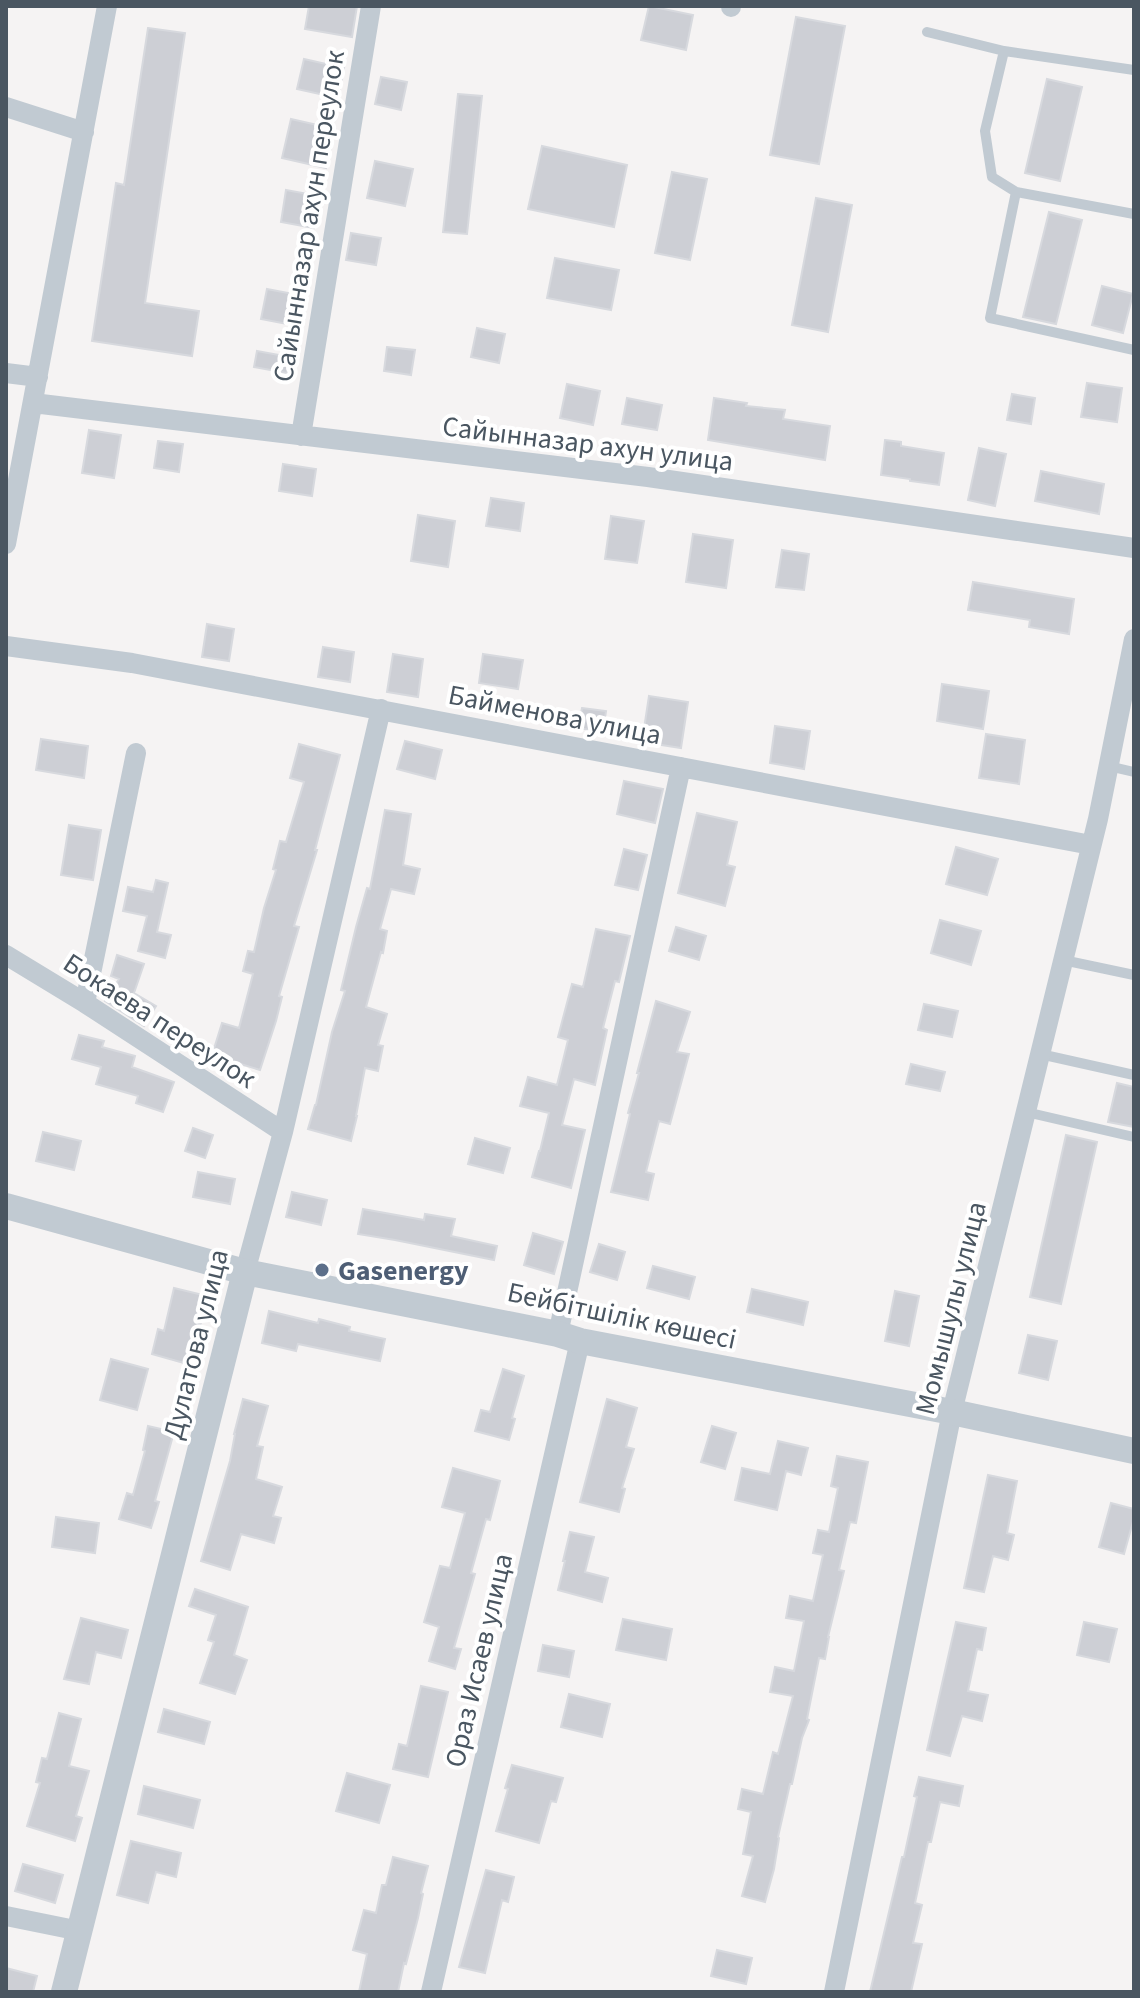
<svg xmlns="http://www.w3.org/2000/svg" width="1140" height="1998" font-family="'Source Sans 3',sans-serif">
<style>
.building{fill:#cdcfd5;stroke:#d7d9de;stroke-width:2}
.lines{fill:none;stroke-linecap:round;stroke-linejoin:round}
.service{stroke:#c1cad2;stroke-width:10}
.minor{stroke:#c1cad2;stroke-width:20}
.tertiary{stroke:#c1cad2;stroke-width:26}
.service-dot{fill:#5c6f8a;stroke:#fff;stroke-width:3}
.labels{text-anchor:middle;stroke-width:8;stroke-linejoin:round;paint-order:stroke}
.street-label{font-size:28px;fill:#4a5661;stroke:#fff}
.service-label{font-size:28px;font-weight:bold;fill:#4e5e75;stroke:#fff;text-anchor:start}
</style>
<rect width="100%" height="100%" fill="#f5f3f3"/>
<path class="building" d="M309,6h48l-5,31 -47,-8z
M649,6l44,9 -7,35 -45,-10z
M796,17l49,9 -26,138 -49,-9z
M148,28l37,5 -40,270 54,8 -7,45 -100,-15 24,-158 8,2z
M304,59l40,9 -6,30 -41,-9z
M381,77l26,5 -6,28 -26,-6z
M1047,79l35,8 -22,94 -35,-8z
M458,94l24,2 -15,138 -24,-2z
M291,119l44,10 -9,39 -44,-10z
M542,146l85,19 -13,62 -86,-18z
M375,161l38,8 -8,37 -38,-8z
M672,172l35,7 -17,81 -35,-7z
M286,190l33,6 -5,32 -33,-6z
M816,198l36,7 -24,127 -36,-7z
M1049,212l33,8 -26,104 -33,-7z
M351,233l30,5 -5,27 -30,-5z
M555,258l64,12 -8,40 -64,-12z
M1102,286l31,8 -10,39 -31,-8z
M267,289l37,7 -6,30 -37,-7z
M477,328l28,6 -6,29 -28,-6z
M387,347l28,3 -4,25 -27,-4z
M257,351l33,6 -3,16 -33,-6z
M1087,383l35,5 -5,34 -36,-5z
M567,384l33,7 -7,34 -33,-7z
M1012,394l23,4 -4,26 -24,-4z
M627,398l35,7 -5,25 -35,-6z
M714,398l33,5 -1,3 39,4 -2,9 47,7 -5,34 -117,-20z
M89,430l32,5 -7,43 -32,-5z
M885,440l16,2v4l43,7 -5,32 -29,-4v-2l-29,-4z
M158,441l25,3 -4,28 -25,-4z
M979,448l27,6 -11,52 -27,-6z
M283,464l33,5 -4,27 -33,-5z
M1041,471l63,13 -5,30 -64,-13z
M491,498l33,5 -4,28 -34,-5z
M418,515l37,6 -7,46 -37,-6z
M611,516l33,5 -7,42 -32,-4z
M693,534l40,6 -7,48 -40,-6z
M782,550l27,4 -5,36 -28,-3z
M973,582l101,17 -5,35 -40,-7 1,-7 -62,-10z
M207,624l27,5 -5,32 -27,-4z
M323,647l31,5 -4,30 -32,-5z
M393,654l30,5 -5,38 -31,-5z
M483,654l40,6 -5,29 -39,-6z
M942,684l47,7 -6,38 -46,-8z
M649,696l39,6 -7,46 -39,-6z
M582,708l24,3 -3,21 -25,-4z
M775,726l35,5 -6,38 -34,-6z
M986,734l39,6 -6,44 -40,-6z
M41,739l47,7 -4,32 -48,-8z
M405,741l37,9 -7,29 -38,-10z
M299,744l41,11 -25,95h2l-23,76 5,1 -20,69 3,1 -6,24 -16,49 -48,-15 10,-32 17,5 14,-54 -10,-3 5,-20 6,1 10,-44 12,-38 -3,-1 7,-28 6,1 18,-60 -14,-4z
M624,781l39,8 -8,34 -38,-9z
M385,810l26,4 -8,51 17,4 -6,25 -23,-5 -11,40 7,2 -4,22 -2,-1 -15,55 21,7 -9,31 5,1 -5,25 -13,-3 -9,48h1l-6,25 -43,-12 7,-24h1l16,-73 13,-41 -4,-1 15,-63 11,-39 3,1z
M697,813l40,9 -10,43 8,2 -10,39 -47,-13z
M69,825l32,5 -8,50 -32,-5z
M956,847l42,12 -11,36 -41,-11z
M624,849l23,6 -9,35 -23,-5z
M156,880l12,3 -11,49 14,3 -6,23 -27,-7 9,-35 -24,-5 5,-24 25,5z
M940,920l41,11 -10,34 -40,-12z
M676,927l30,9 -7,24 -30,-9z
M596,929l34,7 -11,46 -4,-1 -12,47 4,2 -12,55 -21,-6 -12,46 23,5 -14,58 -39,-11 7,-26h1l9,-38 -29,-7 8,-29 29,8 11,-45 -10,-3 14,-53 11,3z
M117,955l27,9 -10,29 22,13 -12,20 -39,-25 14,-22 -8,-3z
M656,1001l34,11 -13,40 12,2 -19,70 -11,-3 -13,51 8,2 -6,26 -37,-8 19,-78 -2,-1 11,-40h-2z
M924,1004l34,7 -6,26 -34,-7z
M79,1035l25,6 -2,6 33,9 -3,11 42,15 -11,30 -27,-9 2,-7 -42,-12 5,-17 -29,-8z
M911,1064l34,8 -5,19 -34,-7z
M1117,1083l17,4v40l-26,-5z
M193,1128l20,7 -8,23 -20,-7z
M43,1132l38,9 -7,29 -38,-9z
M1066,1135l31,7 -36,162 -31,-7z
M475,1138l35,10 -7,25 -35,-9z
M198,1172l37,7 -5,25 -37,-7z
M292,1192l35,8 -6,25 -35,-8z
M363,1209l61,11 1,-6 30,5 -4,17 46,10 -3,14 -99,-20 -37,-6z
M533,1233l30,9 -9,32 -30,-9z
M599,1244l26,8 -8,28 -27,-8z
M653,1266l42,11 -6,22 -42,-11z
M174,1288l33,8 -16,69 -39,-11 6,-25 6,2z
M752,1289l56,13 -5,23 -56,-13z
M895,1291l24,5 -10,50 -24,-5z
M269,1311l49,12 1,-4 31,8 -1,4 36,8 -5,22 -82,-17 -2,7 -34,-8z
M1028,1335l29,6 -9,39 -29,-7z
M111,1359l37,10 -11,41 -37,-10z
M503,1369l21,7 -12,42 3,1 -6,21 -34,-9 6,-21 9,2z
M243,1399l25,7 -11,40 6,1 -7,32 26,8 -9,29 8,2 -7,25 -33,-9 -11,36 -29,-9 29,-100 5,-27h-1z
M607,1399l30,9 -11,39 8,2 -12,39 3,1 -6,23 -39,-10z
M148,1426l26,6 -19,69 4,1 -8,26 -32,-9 8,-26 6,2 12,-44 -2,-1z
M712,1426l24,7 -11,36 -24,-7z
M778,1441l30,7 -7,27 -15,-4 -9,39 -42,-10 7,-32 28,6z
M837,1456l31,6 -12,61 -6,-1 -11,48 5,1 -16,66h1l-4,22 -6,-1 -12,61 2,1 -7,18 -10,46h-2l-12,53 1,1 -5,31 -9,33 -23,-6 11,-40 -10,-2 8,-42 -13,-3 4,-20 21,5 10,-42 5,2 15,-58 -23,-4 5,-25 19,4 10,-50 -18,-3 4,-22 23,5 10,-46 -10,-2 5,-23 11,2 9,-44 -7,-2z
M453,1468l47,13 -10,39 -4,-1 -15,54 4,1 -21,74 7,1 -6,20 -26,-8 10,-34 -15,-5 16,-56 10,2 15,-55 -23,-6z
M988,1475l29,6 -10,52 7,2 -6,25 -15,-4 -9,36 -20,-4z
M1111,1503l23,6v9l-10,36 -25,-7z
M56,1517l43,6 -4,30 -43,-6z
M570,1532l24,5 -9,35 23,6 -6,24 -44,-12 7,-29h-2z
M195,1589l53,18 -14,48 13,5 -12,34 -35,-11 14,-41 -6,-2 8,-25 -27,-9z
M81,1618l47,12 -7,28 -25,-6 -7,32 -25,-5z
M623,1619l49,10 -6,31 -50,-10z
M956,1622l30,6 -4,22 -5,-1 -9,42 20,4 -6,26 -20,-5 -12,40 -23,-6z
M1084,1622l33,7 -8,33 -32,-7z
M543,1645l31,6 -5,26 -31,-6z
M421,1686l27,6 -20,85 -35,-8 6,-25 8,2z
M569,1694l41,10 -8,33 -41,-10z
M164,1709l46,13 -6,22 -46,-12z
M59,1713l22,6 -12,47 20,5 -13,45 6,2 -7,23 -48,-15 13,-43 -4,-1 6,-24 5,1z
M512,1765l51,13 -7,24 -5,-1 -12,42 -43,-12 12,-42 -3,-1z
M347,1773l43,12 -11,38 -43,-12z
M919,1777l44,9 -4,20 -19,-4 -9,40h-3l-13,61 7,2 -9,38 9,1 -11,48h-41l32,-135h2l13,-60 -3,-1z
M144,1786l56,14 -7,28 -55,-14z
M131,1841l50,12 -5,24 -20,-5 -8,31 -31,-8z
M393,1857l35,9 -7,27 2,1 -5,24 -12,46 -2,-1 -6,29h-39l8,-38 -14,-4 11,-40 12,3 6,-28h4z
M23,1864l40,11 -8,28 -40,-12z
M486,1870l28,7 -6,25 -6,-2 -17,73 -26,-6z
M717,1950l35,8 -6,26 -35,-8z
M6,1968l31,8 -4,16h-27z"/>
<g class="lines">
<path class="service" d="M927,32l77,19 130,19
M1004,51l-19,80 7,46 24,15 -26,126 144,32
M1016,192l118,22
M1108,766l26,6
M1063,960l71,15
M1040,1054l94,21
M1026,1112l108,25"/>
<path class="minor" d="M731,7v-1
M6,107l78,25
M6,373l32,4
M33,403l615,74 486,71
M301,436l70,-430
M6,544l101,-538
M6,646l126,17 959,182
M6,955l79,48 198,129
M85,1003l51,-250
M245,1272l38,-140 98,-423
M558,1334l123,-567
M6,1916l74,15
M431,1992l149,-651
M834,1992l118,-580 146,-593 36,-180"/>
<path class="tertiary" d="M6,1206l239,66 313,62 22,7 372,71 182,39
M64,1992l181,-720"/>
</g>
<circle class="service-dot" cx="322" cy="1270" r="8"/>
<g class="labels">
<g class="street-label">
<text transform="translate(308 216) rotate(-81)" y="10">Сайынназар ахун переулок</text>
<text transform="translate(588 443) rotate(7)" y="10">Сайынназар ахун улица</text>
<text transform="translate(555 714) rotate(11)" y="10">Байменова улица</text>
<text transform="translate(160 1020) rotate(33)" y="10">Бокаева переулок</text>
<text transform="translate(950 1308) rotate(-76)" y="10">Момышулы улица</text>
<text transform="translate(622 1315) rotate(12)" y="10">Бейбітшілік көшесі</text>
<text transform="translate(195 1344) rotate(-76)" y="10">Дулатова улица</text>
<text transform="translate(478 1660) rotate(-77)" y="10">Ораз Исаев улица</text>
</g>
<g class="service-label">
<text x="338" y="1280">Gasenergy</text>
</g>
</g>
<rect width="1140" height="1998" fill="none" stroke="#4a5661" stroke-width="16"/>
</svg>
